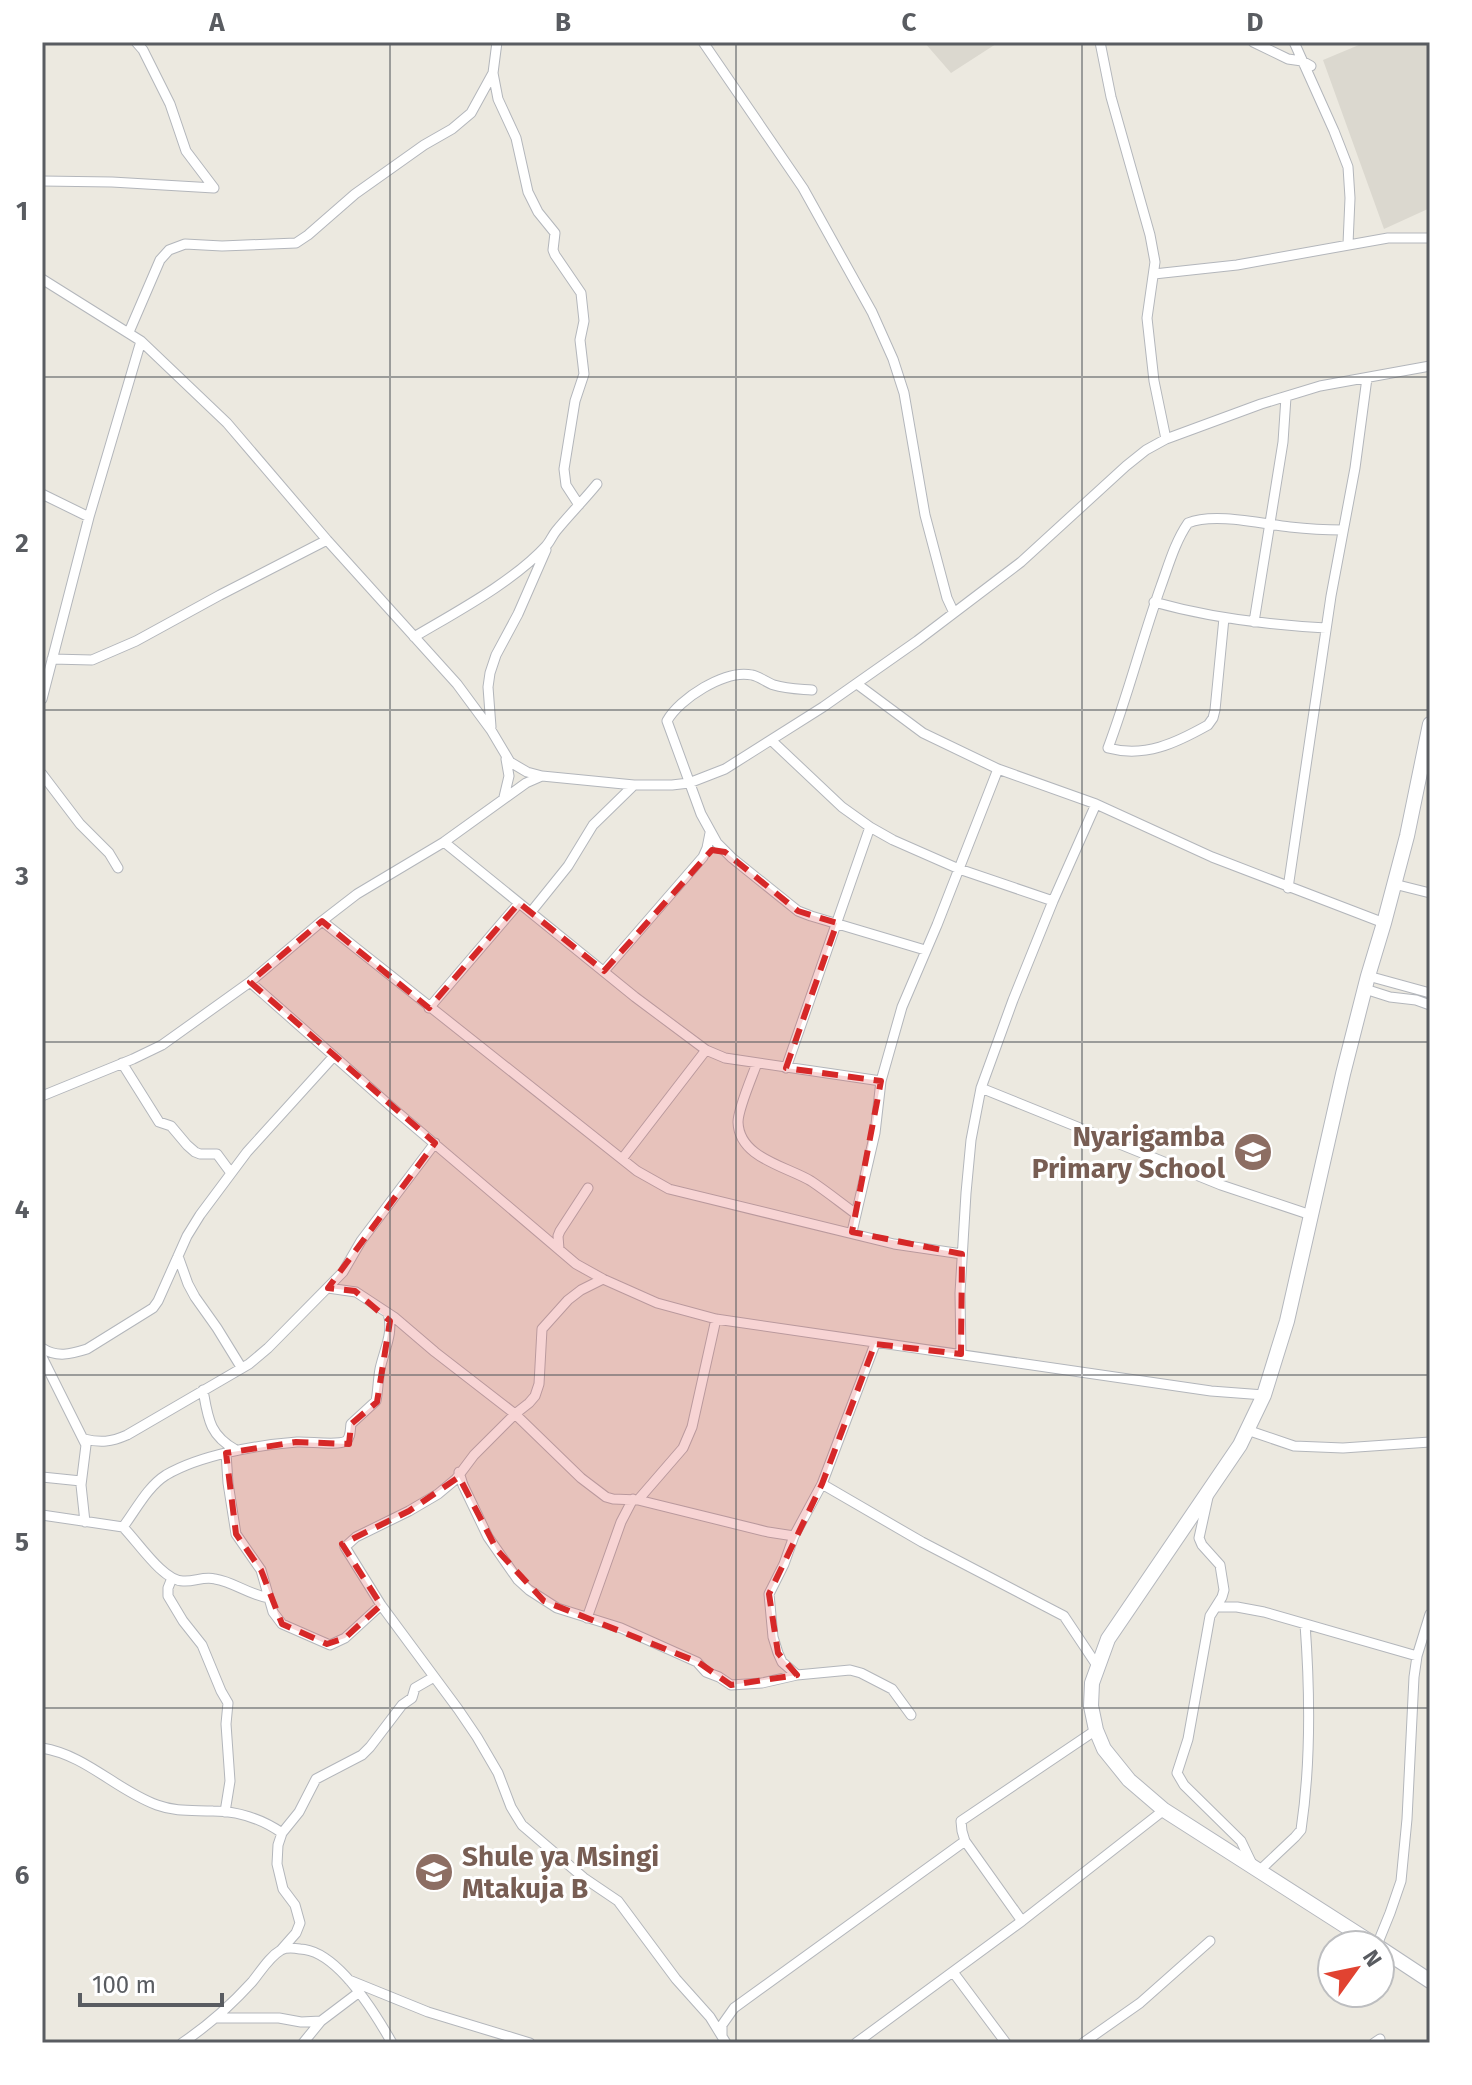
<svg xmlns="http://www.w3.org/2000/svg" width="1472" height="2085" font-family="'Fira Sans',sans-serif">
<style>
.education{fill:#dbd8cf}
.lines{fill:none;stroke-linecap:round;stroke-linejoin:round}
.street-casing{stroke:#b3b6bb;stroke-width:11}
.secondary-casing{stroke:#b4b7bd;stroke-width:16}
.street{stroke:#fff;stroke-width:9}
.secondary{stroke:#fff;stroke-width:14}
.marked{fill:#d62828;fill-opacity:0.2;stroke:#d62828;stroke-width:6;stroke-dasharray:16 10;stroke-linejoin:round}
.grid{fill:none;stroke:#595c61;stroke-width:2;stroke-opacity:0.55}
.labels{text-anchor:middle;stroke-width:6;stroke-linejoin:round;paint-order:stroke}
.education-label{font-size:28px;font-weight:bold;fill:#785e54;stroke:#fff;text-anchor:end}
.neatline{fill:none;stroke:#595c61;stroke-width:3}
.grid-label{font-size:26px;text-anchor:middle;font-weight:bold;fill:#595c61}
</style>
<rect width="100%" height="100%" fill="#ece9e0"/>
<path class="education" d="M924,42h75l-48,31z
M1366,42h64v166l-46,21 -61,-169z"/>
<g class="lines">
<defs>
<path id="street" d="M136,42l7,8 27,54 16,47 28,37
M703,42l100,146 69,124 21,47 11,34 21,122 22,83 7,15
M1100,42l11,55 39,138 5,27 -8,56 7,63 12,58
M1253,42l35,17 14,2 9,5
M1294,42l40,89 14,36 2,31 -2,46
M493,73l5,26 18,39 12,54 10,20 17,21 -2,17 2,5 26,38 3,28 -4,19 4,34 -9,27 -11,68 2,16 13,20
M42,181l70,1 102,6
M1154,274l83,-9 151,-27h42
M42,279l99,62 86,82 100,117 130,144 34,46 19,32 17,10 15,4
M129,332l31,-72 9,-10 16,-6 37,2 74,-3 12,-8 47,-41 69,-49 28,-16 19,-16 22,-40 4,-31
M42,494l47,23
M1154,602c57,16 114,23 172,26
M1224,618l-9,92 -2,8 -5,7c-32,18 -63,33 -100,23 20,-53 34,-109 53,-162 8,-22 14,-44 27,-63 26,-11 75,1 102,4 18,2 35,3 52,3
M1254,622l29,-180 3,-45
M414,637c42,-25 99,-55 132,-91 4,-4 6,-10 10,-15 13,-16 28,-31 41,-47
M52,659l40,1 44,-19 84,-46 107,-55
M857,684l66,49 75,36 98,35 116,53 172,66
M812,690c-12,-1 -26,-1 -38,-5 -7,-2 -15,-9 -22,-10 -27,-6 -73,24 -85,46l34,93 16,29 15,15 66,53 13,5 114,34
M42,699l47,-182 52,-176
M491,727l-3,-40 2,-14 6,-18 22,-41 28,-64
M771,740l71,67 28,20 23,13 66,29 94,32
M42,774l38,50 29,29 9,15
M504,797l5,-21 -3,-17
M444,842l191,155 71,53 19,8 156,23
M1394,884l36,9
M1288,888l43,-292 24,-128 12,-90
M531,912l37,-46 25,-41 41,-40
M322,921l315,250 32,18 225,55 68,10
M604,971l99,-114 4,-9 3,-15
M1368,976l62,17
M250,982l146,129 180,153 27,15 54,24 59,16 495,72 53,4
M1365,989l25,8 26,3 14,5
M429,1008l90,-105
M122,1063l37,59 12,4 16,19 8,7 5,2h17l14,19
M757,1063c-5,14 -19,46 -19,59 1,36 48,44 73,59 15,10 30,22 45,33
M786,1068l84,-241
M981,1088l240,97 90,30
M42,1096l91,-37 29,-14 88,-63 72,-61 35,-27 87,-52 82,-59 16,-7 92,9h38l17,-2 36,-14 98,-62 94,-66 104,-79 105,-96 20,-16 20,-11 95,-35 59,-18 110,-20
M622,1159l84,-109
M852,1232l23,-99 6,-52 21,-74 35,-82 61,-156
M559,1249l-1,-13 2,-5 28,-43
M178,1256l10,28 7,13 22,31 24,39
M603,1279l-22,11 -13,10 -26,29 -3,55 -4,12 -6,7 -14,11 -41,41 -18,24 -18,15 -29,17 -53,26 -11,10 36,58 77,104 19,28 21,36 13,34 11,18 62,53 34,23 58,78 34,38 16,26
M328,1288l28,4 38,25 41,35 80,62 66,64 25,19 7,2 25,1 130,32 26,4
M875,1344l-53,140 -28,52 -10,28 -15,30 4,43 5,16 4,9 15,13 53,-5 11,3 31,16 19,26
M42,1348c15,10 29,6 45,1l66,-41 5,-7 29,-65 13,-21 47,-63 87,-96
M961,1354l-1,-61 6,-100 5,-53 10,-52 32,-88 40,-99 43,-97
M42,1357l44,88 -5,40 4,37
M203,1390c5,28 6,45 33,60
M1247,1430l47,16 49,2 87,-6
M84,1439c17,4 27,3 43,-4l122,-71 19,-16 75,-76 18,-31 74,-98
M226,1453l2,30 8,51 25,36 12,42 9,12 48,21 15,-7 36,-33
M459,1472l4,13 25,52 30,43 11,10 28,18 64,20 76,34 9,10 13,5 12,8 31,-2 35,-8
M42,1477l39,4
M822,1484l100,58 142,74 34,51
M1208,1497l-9,41 3,7 18,20 4,25 -2,7 -12,19 -22,123 -11,34 7,12 57,56 11,23
M638,1500l45,-52 9,-21 24,-108
M42,1515l81,12c13,-17 24,-40 43,-52 34,-20 91,-30 131,-33 11,-1 40,4 49,-1 5,-4 4,-11 5,-17l25,-23c2,-10 2,-21 4,-32 4,-19 14,-36 8,-56
M123,1527c15,15 40,54 60,54 11,1 21,-5 32,-2 19,3 32,15 54,19
M172,1578l-4,10v8l15,25 19,24 19,46 7,12 -2,21 4,57 -5,31
M1217,1607h20l27,5 153,44
M587,1618l34,-96 12,-23
M42,1748c44,7 74,42 115,57 19,7 36,5 56,6 24,0 49,8 69,22
M1259,1871l36,-34 6,-7c10,-67 9,-139 4,-206
M1022,1921l-57,-80 -3,-10 -1,-10 135,-91
M1377,1945l13,-32 11,-32 6,-62 7,-142 3,-21 13,-42
M281,1950l15,-17 4,-10 -5,-18 -12,-16 -6,-25 1,-19 4,-12 17,-21 17,-33 46,-24 8,-8 32,-42 10,-7 3,-10 19,-11
M953,1972l53,71
M349,1980l79,32 102,31
M217,2018h62l22,4 20,-1
M722,2035v-10l12,-17 231,-167
M182,2043c27,-18 49,-38 70,-61 9,-11 17,-25 29,-32 6,-3 13,-2 19,-1 37,1 75,64 92,94
M303,2043l18,-22 37,-28
M856,2043l166,-122 142,-111
M1083,2043l57,-40 70,-62
M1374,2043l6,-4"/>
<path id="secondary" d="M1375,1945l-211,-135 -35,-30 -25,-31 -8,-19 -5,-24 1,-23 16,-44 132,-194 24,-50 23,-74 56,-247 25,-98 16,-53 23,-87 23,-112
M1380,1948l50,33"/>
</defs>
<use href="#street" class="street-casing"/>
<use href="#secondary" class="secondary-casing"/>
<use href="#street" class="street"/>
<use href="#secondary" class="secondary"/>
</g>
<path class="marked" d="M712,850l13,2 73,59 39,12 -51,145 95,13 -29,151 110,22 -1,100 -86,-10 -53,140 -53,110 9,59 19,22 -66,10 -33,-23 -154,-61 -47,-51 -38,-73 -50,34 -67,33 39,61 -36,33 -18,6 -45,-20 -21,-54 -25,-36 -10,-81 70,-11 53,2 2,-20 26,-22 13,-81 -35,-30 -27,-3 107,-145 -185,-161 72,-61 107,87 90,-105 85,68z"/>
<path class="grid" d="M390,42v2001M736,42v2001M1082,42v2001M42,377h1388M42,710h1388M42,1042h1388M42,1375h1388M42,1708h1388"/>
<defs>
<symbol id="school-disc" viewBox="-11 -11 22 22"><circle r="9.5" fill="#8d6e63" stroke="#fff"/><path d="M0-5L7-2L0 1L-7-2ZM-4 1L0 2.5L4 1V4Q0 6-4 4Z" fill="#fff"/></symbol>
</defs>
<g fill-rule="evenodd">
<use href="#school-disc" x="1231" y="1130" width="44" height="44"/>
<use href="#school-disc" x="412" y="1850" width="44" height="44"/>
</g>
<g class="labels">
<g class="education-label">
<text x="1225" y="1146">Nyarigamba<tspan x="1225" dy="32">Primary School</tspan></text>
<text x="462" y="1866" text-anchor="start">Shule ya Msingi<tspan x="462" dy="32">Mtakuja B</tspan></text>
</g>
</g>
<rect width="1472" height="2085" fill="none" stroke="#ffffff" stroke-width="88"/>
<g transform="translate(1356 1969) rotate(57)"><circle r="38" fill="#ffffff" stroke="#bdbec0" stroke-width="2"/>
<path d="M0-6L14 30L0 20L-14 30Z" fill="#e14331"/>
<text y="-12" font-size="22" font-weight="bold" text-anchor="middle" fill="#595c61">N</text>
</g>
<path d="M80 1993v12h142v-12" fill="none" stroke="#595c61" stroke-width="4"/>
<text x="92" y="1993" font-size="24" fill="#595c61" stroke="#ffffff" stroke-width="6" paint-order="stroke">100 m</text>
<rect x="44" y="44" width="1384" height="1997" class="neatline"/>
<g class="grid-label">
<text x="217" y="31">A</text>
<text x="563" y="31">B</text>
<text x="909" y="31">C</text>
<text x="1255" y="31">D</text>
<text x="22" y="220">1</text>
<text x="22" y="552">2</text>
<text x="22" y="885">3</text>
<text x="22" y="1218">4</text>
<text x="22" y="1551">5</text>
<text x="22" y="1884">6</text>
</g>
</svg>
